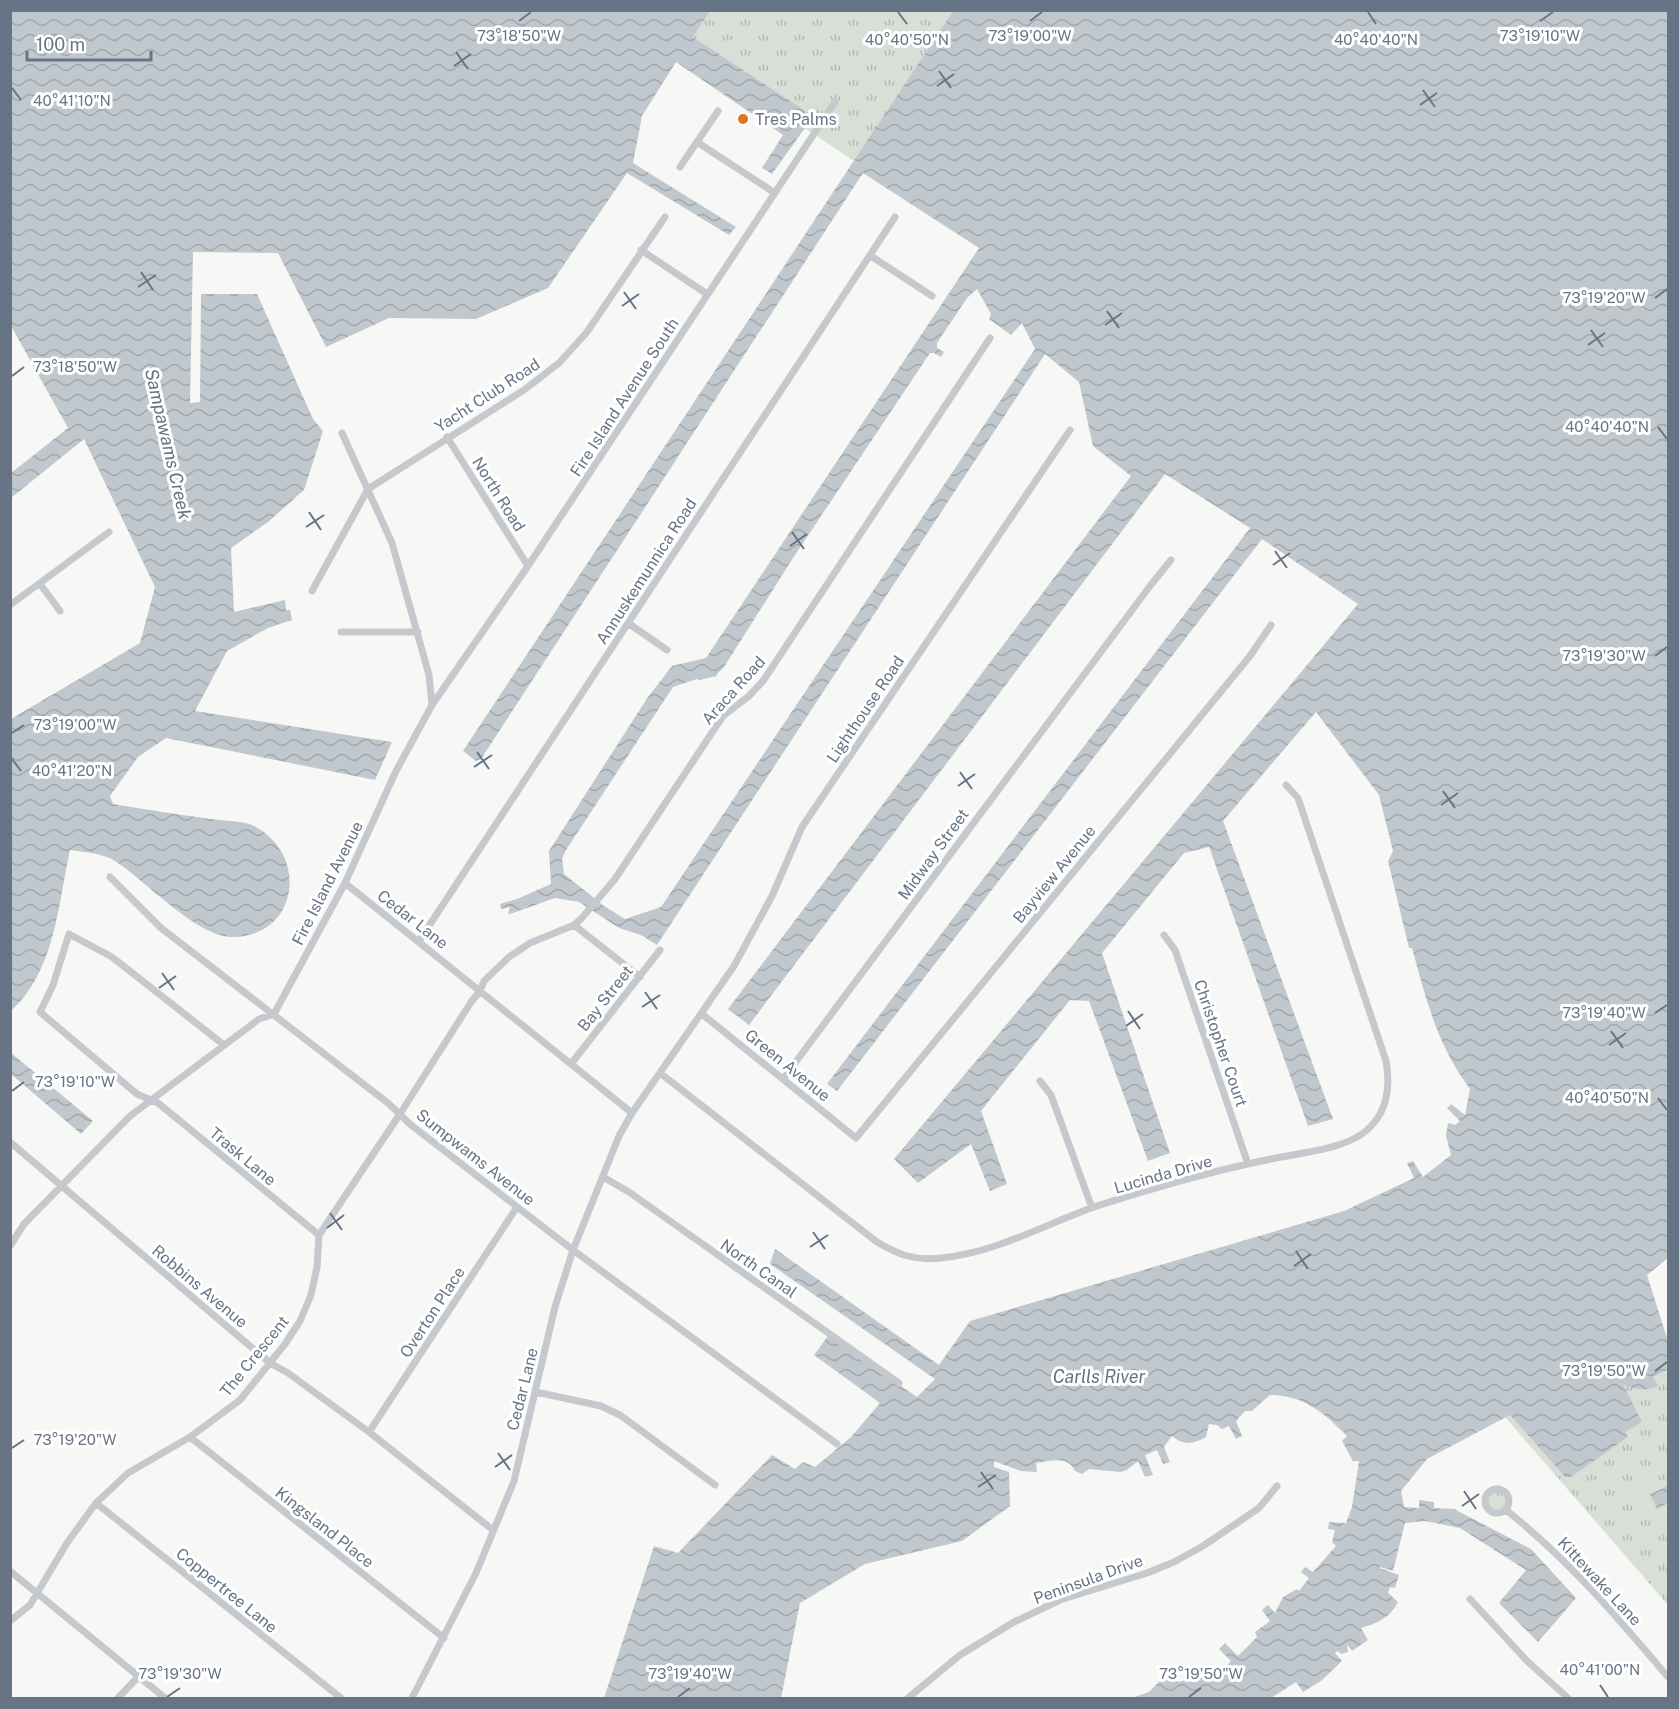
<svg xmlns="http://www.w3.org/2000/svg" width="1679" height="1709" font-family="'Public Sans',sans-serif">
<style>
.grass{fill:url(#grass-tufts)}
.garden{fill:#d8dfd6}
.water{fill:url(#water-waves);fill-rule:evenodd}
.lines{fill:none;stroke-linecap:round;stroke-linejoin:round}
.minor{stroke:#c5c8cc;stroke-width:7}
.ticks{fill:none;stroke:#677486;stroke-width:2}
.poi-dot{fill:#e56e28;stroke:#fff;stroke-width:2}
.labels{text-anchor:middle;stroke-width:6;stroke-linejoin:round;paint-order:stroke}
.poi-label{font-size:16px;fill:#677486;stroke:#fff;text-anchor:start}
.street-label{font-size:16px;fill:#677486;stroke:#fff}
.water-label{font-size:18px;font-style:italic;fill:#637582;stroke:#fff}
.ticks-label{font-size:15px;text-anchor:middle;fill:#677486;stroke:#fff;stroke-width:6;stroke-linejoin:round;paint-order:stroke}
</style>
<defs>
<pattern id="grass-tufts" width="24" height="20" patternUnits="userSpaceOnUse" patternTransform="scale(1.5)"><rect width="24" height="20" fill="#d8dfd6"/><path d="M3 7l-1-3M5 7V3M7 7l1-3M15 17l-1-3M17 17v-4M19 17l1-3" fill="none" stroke="#b3b9b3"/></pattern>
<pattern id="water-waves" width="16" height="10" patternUnits="userSpaceOnUse" patternTransform="scale(1.5)"><rect width="16" height="10" fill="#c0c8ce"/><path d="M0 5q4-4 8 0t8 0" fill="none" stroke="#a0a7ad"/></pattern>
</defs>
<rect width="100%" height="100%" fill="#f7f8f5"/>
<path class="grass" d="M710,11h243l-99,150 -51,-34 6,-14 -116,-76z
M1668,1363v242l-163,-188 5,-2 55,62 63,-40 -3,-5 -3,-49z
M1486 1502a11 11 0 1 1 22 0a11 11 0 1 1-22 0Z"/>
<path class="garden" d="M1668,1478v53l-4,4 -35,-39z"/>
<path class="water" d="M11,10l699,1 -17,26 116,76 -6,13 2,2 -33,46 -10,-6 21,-33 -107,-73 -34,54 -9,47 103,64 -7,8 -102,-62 -79,115 -72,31 -87,-1 -63,29 -48,-94 -85,-1 -3,151 10,-1 1,-108h56l56,125 10,12 -19,59 -36,32 -37,26 3,64 51,-12 1,10h4l2,10 -24,8 -41,23 -32,60 197,31 -17,38 -209,-42 -28,19 -28,39 3,8c35,6 70,11 105,16 10,1 26,1 36,6 56,29 44,111 -22,111 -35,0 -87,-57 -117,-76 -12,-8 -32,-9 -45,-11 -12,55 -15,121 -59,161v-292l129,-76 15,-56 -71,-148 -73,59v-25l57,-45 -57,-102z
M953,11h715v1247l-21,17 21,66v33l-1,-4 -14,7 5,8c-11,7 -24,5 -35,-1l19,38 -17,10 3,5 -57,40h-6l-55,-62 -83,44 -26,32 3,16 15,1v-8l15,2v6l20,1 77,40 45,49 -38,44 -39,-39 27,-33 -66,-42 -35,-7 -20,2 -12,48 -13,-4 -1,1 20,7 -4,13 -5,-1 -2,6 10,9c-7,15 -22,22 -37,26l7,12 -16,11 -5,-7 1,8 -7,2 -3,-3 -3,2 7,8 -21,20 -18,11 -7,-10 -25,16h-140l18,-6 16,-16 14,6 45,-13 7,-8 -12,-12 6,-6 13,13 19,-19 -2,-5 15,-11 -8,-11 6,-5 7,8 8,-16 14,-8 2,2 10,-13 -8,-6 4,-5 8,5 23,-26 -4,-4 3,-12 -7,-1 1,-7 17,1 6,-16 7,-46h-6l-11,-20 5,-5c-24,-24 -42,-40 -77,-41l-18,16h-7l-9,10 6,15 -6,3 -7,-13 -7,3 -5,-4 -8,-1 -3,13c-13,7 -22,9 -34,-1l-8,11 6,15 -7,2 -6,-14 -12,5 8,20 -8,2 -7,-16 -11,9 -7,2 -31,-3 -7,5 -7,-3c-7,-16 -24,-10 -39,-8l1,9 -16,-1 -27,-10v6l15,5 1,34 -48,35 -97,23 -65,39 -19,95h-177l50,-152 24,7 94,-98 23,14 8,-7 12,5 36,-30 29,-34 -66,-48 14,-19 89,61 18,-18 -165,-115 5,-15 164,116 31,-44 374,-110 70,-33 -7,-15 6,-2 10,16 28,-22 -5,-19 2,-13 7,2 5,-4 -13,-13 4,-4 14,11 5,-26c-33,-44 -44,-90 -58,-141h-3l-21,-87 5,-10 -14,-56 -63,-83 -93,109 110,298 -25,7 -99,-279 -25,6 -82,100 68,200 -22,8 -59,-160 -19,-1 -89,111 26,73 -17,7 -19,-47 -53,39 -24,-24 464,-555 -96,-65 -425,552 -10,-7 423,-556 -85,-54 -416,551 -21,-16 403,-533 -38,-30 -14,-64 -34,-28 -388,591 -16,-10 -22,-7 -40,-26 -24,-4 -45,16 -2,-1 2,-6 -9,2 -1,-5 17,-5 34,-15 -2,-33 99,-154 24,-31 34,-8 273,-410 -116,-75 -382,586 -5,2 -13,-10zM977,289l14,25 -2,5 22,16 11,-12 13,26 -374,558 -36,12 -21,-13 -40,-32 -2,-15 4,-9 107,-163 24,-8 2,1 18,-4v-2l7,-7 69,-109 137,-205h4l7,4 3,-5 -7,-4v-5l30,-45z
M10,1052l83,69 -12,13 -70,-60z
M1668,1486v17l-11,6 -7,-15z"/>
<g class="lines">
<path class="minor" d="M697,142l78,51
M680,167l38,-56
M641,250l66,44
M871,256l61,40
M447,437l81,129
M40,584l20,27
M312,591l56,-102 156,-99 35,-27 28,-31 78,-115
M10,605l99,-73
M628,623l39,27
M341,632h77
M432,705l96,-139 307,-464
M110,877l51,51 227,175 23,22 162,125 264,194
M345,883l287,230
M574,925l66,52
M1164,935l11,15 73,214
M419,941l476,-724
M702,1014l154,124 394,-482 21,-31
M224,1045l-112,-88 -43,-23 -16,51 -13,27 97,82 21,9 161,132
M571,1064l89,-114
M660,1073l217,169c22,13 38,19 64,16 53,-5 101,-32 150,-50 58,-19 121,-37 180,-49 28,-6 68,-9 91,-25 25,-18 29,-45 24,-73l-88,-263 -12,-13
M783,1079l367,-493 21,-26
M1040,1081l11,14 41,113
M10,1142l260,221 18,10 81,59 124,98
M603,1177l26,15 270,191
M10,1246l14,-22 106,-108 129,-97 15,-5 71,-131 51,-112 36,-66 -3,-30 -37,-132 -50,-110
M536,1392l65,14 19,9 95,70
M369,1432l148,-225
M190,1437l254,201
M1485 1501a12 12 0 1 1 24 0a12 12 0 1 1-24 0Z
M96,1503l245,195
M1506,1510c62,49 111,107 162,167
M10,1571l155,127
M1470,1599l57,62 41,37
M10,1621l20,-16 37,-62 29,-40 15,-14 17,-16 62,-36 50,-37 45,-56 15,-23 11,-26 6,-28 2,-32 81,-121 71,-112 9,-11 4,-10 25,-24 21,-14 44,-18 7,-6 34,-40 108,-163 26,-20 14,-15 227,-343
M118,1698l20,-21
M412,1698l64,-125 38,-92 41,-174 18,-57 46,-114 13,-23 102,-147 38,-70 30,-69 268,-397
M908,1698l52,-43 54,-33 46,-22 87,-27 27,-11 29,-16 56,-38 18,-22"/>
</g>
<path class="ticks" d="M898,12l9,12M1368,12l8,12M519,21l12,-9M1030,21l12,-9M1540,21l13,-9M456,52l12,17M454,66l17,-12M939,71l12,17M937,86l17,-12M12,88l9,12M1423,90l12,17M1420,105l17,-12M141,272l12,18M138,287l18,-12M624,292l12,17M1655,298l12,-9M622,306l17,-12M1107,311l12,17M1105,325l17,-12M1591,330l12,17M1588,345l17,-12M12,376l12,-9M1658,427l9,12M309,512l12,18M306,527l18,-12M792,532l12,17M790,546l17,-12M1275,551l12,17M1273,565l17,-12M1655,656l12,-9M12,733l12,-8M477,752l12,17M12,759l9,12M474,767l18,-12M960,772l12,17M958,786l17,-12M1443,791l12,17M1441,805l17,-12M162,973l12,17M159,988l17,-12M645,992l12,17M642,1007l18,-12M1128,1011l12,18M1655,1013l12,-8M1126,1026l17,-12M1611,1031l12,17M1609,1045l17,-12M12,1091l12,-9M1658,1098l9,12M330,1213l12,17M327,1228l17,-13M813,1232l12,17M810,1247l18,-12M1296,1251l12,18M1294,1266l17,-12M1655,1371l12,-9M12,1448l12,-8M498,1453l12,17M495,1467l17,-12M981,1472l12,17M978,1487l18,-12M1464,1491l12,18M1462,1506l17,-12M1600,1685l8,12M167,1697l13,-9M678,1697l12,-9M1189,1697l12,-9"/>
<circle class="poi-dot" cx="743" cy="119" r="6"/>
<g class="labels">
<g class="poi-label">
<text x="755" y="125">Tres Palms</text>
</g>
<g class="street-label">
<text transform="translate(487 395) rotate(-33)" y="6">Yacht Club Road</text>
<text transform="translate(624 397) rotate(-57)" y="6">Fire Island Avenue South</text>
<text transform="translate(499 494) rotate(58)" y="6">North Road</text>
<text transform="translate(646 571) rotate(-57)" y="6">Annuskemunnica Road</text>
<text transform="translate(733 690) rotate(-48)" y="6">Araca Road</text>
<text transform="translate(865 709) rotate(-56)" y="6">Lighthouse Road</text>
<text transform="translate(933 854) rotate(-54)" y="6">Midway Street</text>
<text transform="translate(1054 874) rotate(-51)" y="6">Bayview Avenue</text>
<text transform="translate(327 883) rotate(-63)" y="6">Fire Island Avenue</text>
<text transform="translate(413 919) rotate(38)" y="6">Cedar Lane</text>
<text transform="translate(605 998) rotate(-52)" y="6">Bay Street</text>
<text transform="translate(1221 1043) rotate(71)" y="6">Christopher Court</text>
<text transform="translate(788 1065) rotate(39)" y="6">Green Avenue</text>
<text transform="translate(243 1156) rotate(40)" y="6">Trask Lane</text>
<text transform="translate(476 1157) rotate(38)" y="6">Sumpwams Avenue</text>
<text transform="translate(1163 1174) rotate(-16)" y="6">Lucinda Drive</text>
<text transform="translate(759 1268) rotate(35)" y="6">North Canal</text>
<text transform="translate(200 1286) rotate(40)" y="6">Robbins Avenue</text>
<text transform="translate(432 1312) rotate(-57)" y="6">Overton Place</text>
<text transform="translate(254 1356) rotate(-51)" y="6">The Crescent</text>
<text transform="translate(522 1389) rotate(-76)" y="6">Cedar Lane</text>
<text transform="translate(325 1527) rotate(38)" y="6">Kingsland Place</text>
<text transform="translate(1088 1579) rotate(-20)" y="6">Peninsula Drive</text>
<text transform="translate(1600 1581) rotate(47)" y="6">Kittewake Lane</text>
<text transform="translate(227 1590) rotate(39)" y="6">Coppertree Lane</text>
</g>
<g class="water-label">
<text transform="translate(168 444) rotate(77)" y="6">Sampawams Creek</text>
<text x="1099" y="1383">Carlls River</text>
</g>
</g>
<g class="ticks-label">
<text x="519" y="41">73°18'50"W</text>
<text x="1030" y="41">73°19'00"W</text>
<text x="1540" y="41">73°19'10"W</text>
<text x="907" y="45">40°40'50"N</text>
<text x="1376" y="45">40°40'40"N</text>
<text x="72" y="106">40°41'10"N</text>
<text x="1604" y="303">73°19'20"W</text>
<text x="75" y="372">73°18'50"W</text>
<text x="1607" y="432">40°40'40"N</text>
<text x="1604" y="661">73°19'30"W</text>
<text x="75" y="730">73°19'00"W</text>
<text x="72" y="776">40°41'20"N</text>
<text x="1604" y="1018">73°19'40"W</text>
<text x="75" y="1087">73°19'10"W</text>
<text x="1607" y="1103">40°40'50"N</text>
<text x="1604" y="1376">73°19'50"W</text>
<text x="75" y="1445">73°19'20"W</text>
<text x="1600" y="1675">40°41'00"N</text>
<text x="180" y="1679">73°19'30"W</text>
<text x="690" y="1679">73°19'40"W</text>
<text x="1201" y="1679">73°19'50"W</text>
</g>
<rect width="1679" height="1709" fill="none" stroke="#677486" stroke-width="24"/>
<path d="M27 51v9h124v-9" fill="none" stroke="#677486" stroke-width="3"/>
<text x="36" y="51" font-size="18" fill="#677486" stroke="#ffffff" stroke-width="4.5" paint-order="stroke">100 m</text>
</svg>
